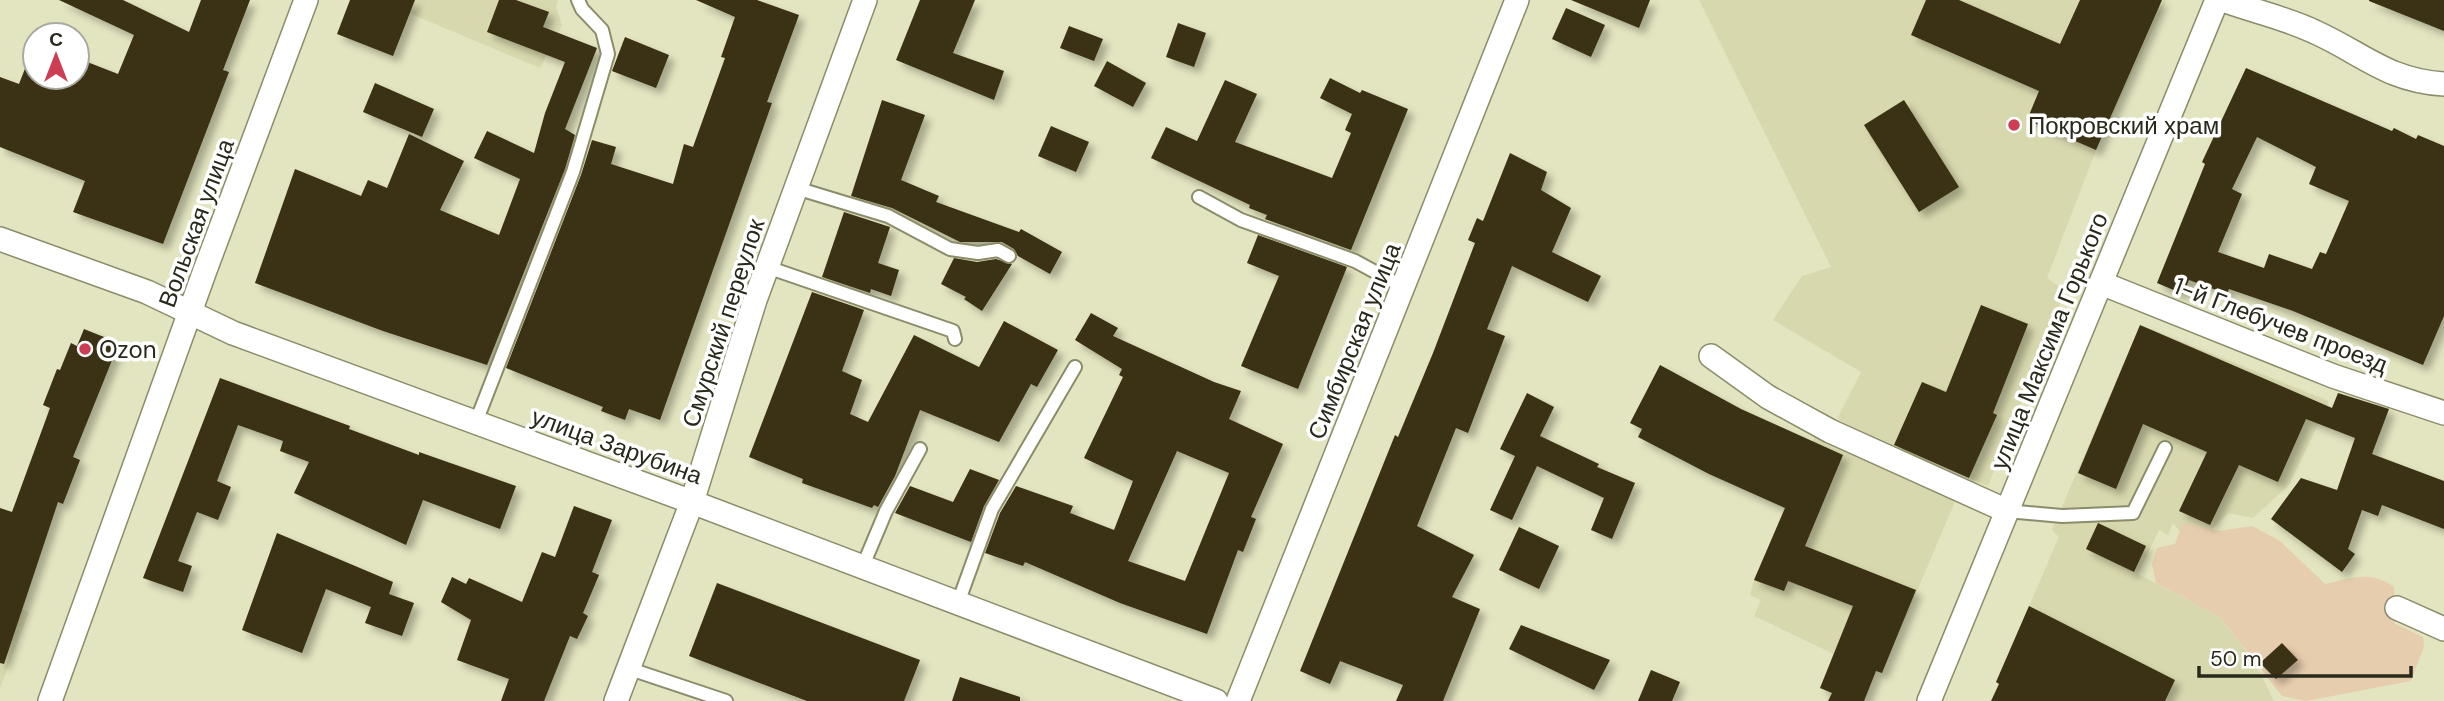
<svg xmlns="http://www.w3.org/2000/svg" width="2444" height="701" viewBox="0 0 2444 701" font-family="'DM Sans',sans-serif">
<defs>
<filter id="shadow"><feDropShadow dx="6" dy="6" stdDeviation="3.5" flood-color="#0004"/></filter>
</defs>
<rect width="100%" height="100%" fill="#e3e5c0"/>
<!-- built -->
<g fill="#d7d8ad">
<polygon points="378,0 558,0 556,7 562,25 540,68"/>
<polygon points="1699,0 2167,0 2096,150 2047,278 2065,291 1988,486 1893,447 1837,419 1861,372 1773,320 1802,276 1831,267"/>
<polygon points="2140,325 2329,401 2289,485 2253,518 2228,513 2193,548 2173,523 2168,535 2159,530 2138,574 2220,617 2255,663 2274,701 2035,701 1996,682 2059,537 2052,530"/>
<polygon points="1816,434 1957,497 1882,673 1834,654 1754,616 1761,600 1750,595 1754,580"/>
<polygon points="0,602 29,612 0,688"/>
</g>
<!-- green -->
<path fill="#e6cdae" d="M 2183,523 L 2219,531 L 2252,526 L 2280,541 L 2325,584 C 2352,578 2371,570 2394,587 L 2395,624 L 2423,637 L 2424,646 L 2411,681 L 2306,701 L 2282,696 L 2220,617 L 2156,583 L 2152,564 L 2157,548 L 2175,544 Z"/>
<!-- building -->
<g fill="#3a3012" fill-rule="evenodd" filter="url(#shadow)">
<polygon points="59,0 123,0 189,32 201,0 250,0 223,70 229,72 163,244 73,212 85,181 0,147 0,77 19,84 35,43 35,77 77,77 77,58 118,74 134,35"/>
<polygon points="350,0 415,0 393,56 337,34"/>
<polygon points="499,0 516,0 549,12 543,27 597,48 565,129 575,135 565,169 487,365 383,331 255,283 295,169 361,196 368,180 387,188 409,134 464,161 440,210 499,235 520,179 474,158 487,131 534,153 545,113 565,62 487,32"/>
<polygon points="696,0 757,0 799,15 767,102 772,103 660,420 629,409 625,420 601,411 603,407 506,368 581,175 592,140 616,147 611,164 673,184 684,144 693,147 725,58 721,57 735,17"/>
<polygon points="920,0 975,0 953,53 1004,71 994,100 896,60"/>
<polygon points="1571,0 1650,0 1639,28"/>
<polygon points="1926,0 1959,0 2060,44 2080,0 2162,0 2096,150 2027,120 2039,91 1911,35"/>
<polygon points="2369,0 2444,0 2444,31 2369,1"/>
<polygon points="1566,8 1605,25 1591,57 1552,39"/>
<polygon points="1178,23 1206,33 1194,67 1166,57"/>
<polygon points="1069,26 1103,39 1094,61 1060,48"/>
<polygon points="625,37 669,55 656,88 612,71"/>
<polygon points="1107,61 1146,83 1133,107 1094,86"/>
<path d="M 2246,68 L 2392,131 L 2394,128 L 2416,139 L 2418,135 L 2444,146 L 2444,316 L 2423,365 L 2293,311 L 2229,289 L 2227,294 L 2189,280 L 2183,294 L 2157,283 L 2205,164 L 2202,162 ZM 2257,137 L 2316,167 L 2309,184 L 2349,201 L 2326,254 L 2320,252 L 2312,269 L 2269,254 L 2264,268 L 2218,252 L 2242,194 L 2232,189 Z"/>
<polygon points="1330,78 1360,93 1362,90 1408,109 1351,250 1265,219 1267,215 1249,208 1250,205 1151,158 1166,127 1197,141 1225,80 1257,94 1235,142 1332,178 1351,133 1345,130 1352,114 1320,98"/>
<polygon points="375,83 434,109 422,137 363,112"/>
<polygon points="882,100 925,115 901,180 939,196 936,202 1019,232 1021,229 1062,252 1050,274 1018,256 1014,249 1002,242 960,242 892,208 851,196"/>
<polygon points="1904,100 1959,187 1919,212 1864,125"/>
<polygon points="1051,126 1089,142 1076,172 1038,156"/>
<polygon points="1510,153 1547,172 1541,190 1571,208 1552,252 1601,276 1588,302 1512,266 1487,329 1505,336 1468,433 1456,428 1417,526 1474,555 1452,597 1480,609 1443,701 1396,701 1403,685 1340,661 1330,684 1300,671 1395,435 1398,437 1433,353 1475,243 1468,240 1477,218 1483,221"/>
<polygon points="844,212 890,227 878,263 899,270 891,296 871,289 870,293 822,277"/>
<polygon points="1258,235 1347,267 1298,389 1241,366 1279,276 1247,263"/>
<polygon points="954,258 977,262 996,259 1012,264 982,311 964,299 966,297 941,284"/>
<polygon points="812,292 864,310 842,371 862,380 850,414 868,422 914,335 979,367 1004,321 1058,350 1037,387 1031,384 999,442 920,410 895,476 878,507 874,505 872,508 802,483 803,479 749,457"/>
<polygon points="1981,305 2028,324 1993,413 1997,415 1969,478 1894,445 1922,382 1946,392"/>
<path d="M 1091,313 L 1118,328 L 1113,336 L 1214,382 L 1241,391 L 1229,419 L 1283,444 L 1251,517 L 1256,519 L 1243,552 L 1238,550 L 1207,634 L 1120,603 L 1025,562 L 1023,566 L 985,553 L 1000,513 L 1016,486 L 1073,506 L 1070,513 L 1114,530 L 1133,481 L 1084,458 L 1123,377 L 1119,375 L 1122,369 L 1075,340 ZM 1177,451 L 1229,473 L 1185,581 L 1128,561 Z"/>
<polygon points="2140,325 2332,408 2338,393 2389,409 2372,454 2444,481 2444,529 2382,505 2378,516 2362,510 2348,549 2355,554 2342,572 2271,519 2301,478 2337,490 2355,438 2306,419 2278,482 2239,465 2210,525 2179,511 2207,452 2143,424 2116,489 2078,473"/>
<polygon points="84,329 119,343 73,457 80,460 63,504 58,502 4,664 0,663 0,508 12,512 50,408 43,405 57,369 60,370 71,343 77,346"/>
<polygon points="1660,365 1741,409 1843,455 1805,546 1916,590 1882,673 1876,671 1864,701 1828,701 1832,693 1820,688 1853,606 1788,581 1784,591 1754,580 1785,508 1709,474 1638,437 1642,429 1630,423"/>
<polygon points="220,378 350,426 349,429 419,455 419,452 516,486 500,529 423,500 406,545 294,493 309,462 280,451 283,441 238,425 217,481 231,487 218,520 197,512 178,561 192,566 183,592 143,578"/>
<polygon points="1527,393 1554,407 1540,436 1599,464 1597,467 1635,483 1612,539 1591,530 1604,498 1537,466 1512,520 1490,510 1515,456 1500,449"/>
<polygon points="970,469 999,480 984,506 971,542 895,513 910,486 953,502"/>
<polygon points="574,506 612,520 592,572 599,575 583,613 588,616 577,639 570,636 544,701 501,701 509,679 457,660 471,620 441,602 452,577 466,584 469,578 522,602 542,552 555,557"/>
<polygon points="2098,523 2146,546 2134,572 2086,549"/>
<polygon points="1519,527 1559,546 1539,589 1499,570"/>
<polygon points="277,533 393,582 389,594 414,603 402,636 365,623 371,607 326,589 302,653 242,630"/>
<polygon points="717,583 920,660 904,701 807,701 689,656"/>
<polygon points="2029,606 2175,680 2165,701 1991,701 1999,684 1996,682"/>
<polygon points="1521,625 1610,660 1594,690 1509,649"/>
<polygon points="2282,643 2298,660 2276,679 2260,663"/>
<polygon points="1651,670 1680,682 1672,701 1638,701"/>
<polygon points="960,677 1020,697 1020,701 952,701"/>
</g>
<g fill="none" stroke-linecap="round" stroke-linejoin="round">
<defs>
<g id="lane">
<polyline points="796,188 888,216 950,249 978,253 998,250 1009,256"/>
<polyline points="1199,197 1241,220 1355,261 1403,287"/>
<polyline points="767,267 953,331 955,339"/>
<polyline points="476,422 573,172 608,54 602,30 582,9 578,0"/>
<polyline points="2007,511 2062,516 2133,513 2165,448"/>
<polyline points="862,568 886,511 920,449"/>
<polyline points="958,603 992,509 1075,367"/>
<polyline points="630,669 726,701"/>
</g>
<g id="street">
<path d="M 2223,0 C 2253,11 2286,18 2315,32 C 2362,53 2388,81 2444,84"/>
<polyline points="0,239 147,292 233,333 692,502 1216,701"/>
<polyline points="2101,283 2333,376 2444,413"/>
<polyline points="1711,356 1768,397 1830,431 2007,511"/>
<polyline points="2397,608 2444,629"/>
<polyline points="50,701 204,273 306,0"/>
<polyline points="616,701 692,502 755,300 865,0"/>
<polyline points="1238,701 1517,0"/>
<polyline points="1929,701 2217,0"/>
</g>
</defs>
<!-- lane casing -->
<use href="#lane" stroke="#8b8c6a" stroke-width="16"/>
<!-- street casing -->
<use href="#street" stroke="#8b8c6a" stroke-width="26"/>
<!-- lane -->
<use href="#lane" stroke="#fff" stroke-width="12"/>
<!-- street -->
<use href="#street" stroke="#fff" stroke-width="23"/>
</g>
<!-- markers -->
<g fill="#cd3d53" stroke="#fff" stroke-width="2.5">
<circle cx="2014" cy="125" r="7"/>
<circle cx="85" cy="349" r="7"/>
</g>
<g text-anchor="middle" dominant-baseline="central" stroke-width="7" stroke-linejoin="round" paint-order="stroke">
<!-- poi labels -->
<g font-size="24" fill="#28281b" stroke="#fff" text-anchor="start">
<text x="2028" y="125">Покровский храм</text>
<text x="99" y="349">Ozon</text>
</g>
<!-- street labels -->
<g font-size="24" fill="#28281b" stroke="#fff">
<text transform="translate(196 223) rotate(-70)">Вольская улица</text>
<text transform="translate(723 323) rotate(-72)">Смурский переулок</text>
<text transform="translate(2281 325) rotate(21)">1-й Глебучев проезд</text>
<text transform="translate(1354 341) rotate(-68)">Симбирская улица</text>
<text transform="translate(2049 341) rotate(-68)">улица Максима Горького</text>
<text transform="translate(617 446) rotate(20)">улица Зарубина</text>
</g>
</g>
<!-- north arrow -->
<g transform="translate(56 56)"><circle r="33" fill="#ffffff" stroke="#a9a9a4" stroke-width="2"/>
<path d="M0-5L12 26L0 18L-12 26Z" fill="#cd3d53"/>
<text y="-10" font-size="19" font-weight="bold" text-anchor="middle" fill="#28281b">С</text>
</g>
<!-- scale -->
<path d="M2199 666v10h212v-10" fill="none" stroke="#28281b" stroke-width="3.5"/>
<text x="2210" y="666" font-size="21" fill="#28281b" stroke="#ffffff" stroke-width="5" paint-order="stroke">50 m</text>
</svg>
